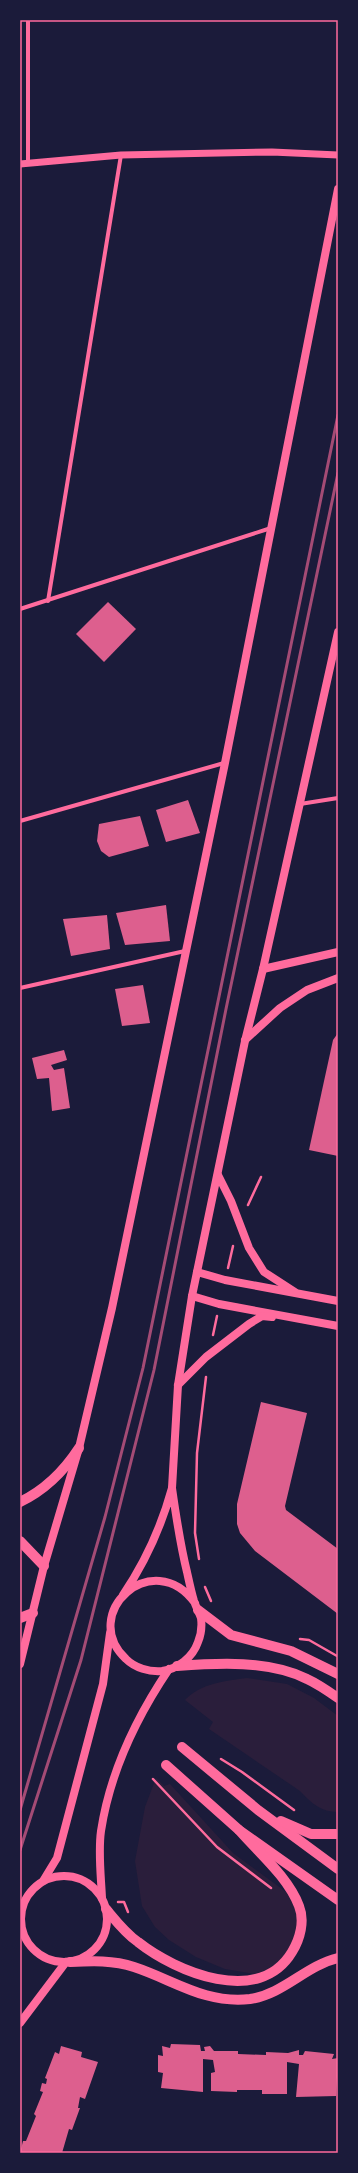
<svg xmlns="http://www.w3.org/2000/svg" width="358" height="2173" viewBox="0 0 358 2173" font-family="Montserrat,sans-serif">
<rect width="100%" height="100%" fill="#1b1b3a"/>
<!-- green -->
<g fill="#2a1e3b">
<path d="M 247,1678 L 287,1684 L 314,1698 L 338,1716 L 338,1812 C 321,1812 311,1803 300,1791 L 209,1729 L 213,1722 L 185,1700 C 201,1683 226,1681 247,1678 Z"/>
<polygon points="156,1778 164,1786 170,1784 233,1853 286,1892 297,1909 304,1926 289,1961 255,1974 225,1969 196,1957 169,1940 155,1927 142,1906 135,1861 145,1807"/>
</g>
<!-- building -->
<g fill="#dd5f8e">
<polygon points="108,602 136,629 104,662 76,634"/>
<polygon points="188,800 200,833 166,842 156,810"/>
<polygon points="140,816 149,846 109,857 101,851 97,841 99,824"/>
<polygon points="166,905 170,941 125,945 116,913"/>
<polygon points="107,915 110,949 71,956 63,919"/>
<polygon points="143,985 150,1023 122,1026 115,989"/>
<polygon points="338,1033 338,1156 309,1150 333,1040"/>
<polygon points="64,1050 67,1060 51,1065 54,1070 64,1068 70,1108 52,1111 49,1078 37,1079 32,1058"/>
<polygon points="261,1402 307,1413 285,1506 286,1510 338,1549 338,1614 255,1551 240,1533 237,1524 237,1504"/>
<polygon points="171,2044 200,2045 201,2051 205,2051 204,2047 210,2046 214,2051 238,2051 238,2054 266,2055 266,2052 288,2053 299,2050 299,2055 303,2055 305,2051 334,2054 332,2059 338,2058 336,2096 296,2097 299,2064 287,2062 287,2094 262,2094 262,2090 237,2090 237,2092 211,2091 211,2073 215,2072 213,2060 203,2059 203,2092 161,2088 163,2073 158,2072 158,2055 163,2056 162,2046 170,2048"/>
<polygon points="61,2046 82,2052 81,2057 98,2062 85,2099 80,2097 78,2108 80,2108 72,2130 69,2129 62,2153 20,2153 23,2141 26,2141 36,2116 34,2114 43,2092 40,2091 42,2083 46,2084 47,2079 45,2078 55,2052 59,2054"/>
</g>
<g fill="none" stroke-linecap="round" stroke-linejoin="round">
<!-- path -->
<g stroke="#ff6b9d" stroke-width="2.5">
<polyline points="248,1205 261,1177"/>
<polyline points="228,1268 233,1246"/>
<polyline points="213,1335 217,1316"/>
<polyline points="199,1559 195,1533 197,1453 206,1377"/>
<polyline points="205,1587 211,1601"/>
<polyline points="300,1639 309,1640 337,1656"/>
<polyline points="221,1759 242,1772 294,1810"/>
<polyline points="153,1779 217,1847 271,1888"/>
<polyline points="118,1902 124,1902 128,1912"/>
</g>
<!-- minor -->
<g stroke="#ff6b9d" stroke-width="4">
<polyline points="28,20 28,164"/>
<polyline points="48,601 121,155"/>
<polyline points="20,609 271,528"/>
<polyline points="300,804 338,798"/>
<polyline points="20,821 224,763"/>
<polyline points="20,988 185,951"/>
</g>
<!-- tertiary -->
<polyline stroke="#ff6b9d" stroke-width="7" points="20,164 121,155 272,152 338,155"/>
<!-- secondary -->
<g stroke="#ff6b9d" stroke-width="8">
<polyline points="263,969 338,952"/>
<polyline points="245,1040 280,1008 307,990 338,978"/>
<polyline points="218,1175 231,1201 249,1248 264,1272 295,1292"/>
<polyline points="197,1272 225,1280 338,1301"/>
<polyline points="192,1296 219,1304 338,1326"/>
<polyline points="178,1385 206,1357 249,1324 262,1316 272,1317"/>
<polyline points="172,1488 178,1385 192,1296 245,1041 263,969 338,632"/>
<path d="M 123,1595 C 146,1561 161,1528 172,1488 C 176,1516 180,1544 187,1572 C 189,1581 191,1591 194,1601 C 196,1607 199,1612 201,1618 C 202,1626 201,1635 198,1642 C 193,1657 178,1669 162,1671 C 149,1672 135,1668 126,1659 C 78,1614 153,1545 195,1603"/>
<polyline points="20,1664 44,1566 79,1448 112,1308 225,763 338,189"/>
<circle cx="64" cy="1919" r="43"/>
<polyline points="43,1881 57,1858 103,1684 110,1633"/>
<path d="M 102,1898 C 101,1876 98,1852 101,1831 C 110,1772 136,1718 169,1669"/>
<polyline points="20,2023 66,1962"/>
</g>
<!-- primary -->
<g stroke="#ff6b9d" stroke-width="10">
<path d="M 20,1502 C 45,1490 64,1471 79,1448"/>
<polyline points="20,1541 44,1566"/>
<polyline points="198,1610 231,1635 291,1651 338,1674"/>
<polyline points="20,1618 33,1613"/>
<path d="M 177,1666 C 218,1663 269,1660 307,1679 C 318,1684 328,1691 338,1698"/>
<polyline points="182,1747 258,1810 338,1869"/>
<polyline points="166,1765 239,1830 338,1900"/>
<polyline points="281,1821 311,1834 338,1834"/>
<path d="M 106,1909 C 116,1921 125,1933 138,1942 C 176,1972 259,2007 292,1952 C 300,1939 305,1921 299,1906 C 288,1877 259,1853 239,1830"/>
<path d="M 70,1962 C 92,1961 113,1960 134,1967 C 174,1980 204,2004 250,1999 C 284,1994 305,1966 338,1958"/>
</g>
<!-- rail -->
<g stroke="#a44b75" stroke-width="3">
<polyline points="20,1810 105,1517 143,1368 338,415"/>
<polyline points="20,1850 81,1660 154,1370 226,1009 338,473"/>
</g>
</g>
<!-- border -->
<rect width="358" height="2173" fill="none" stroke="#1b1b3a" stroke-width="42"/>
<rect x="21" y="21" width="316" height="2131" fill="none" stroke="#ff6b9d" stroke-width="1.5"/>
</svg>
